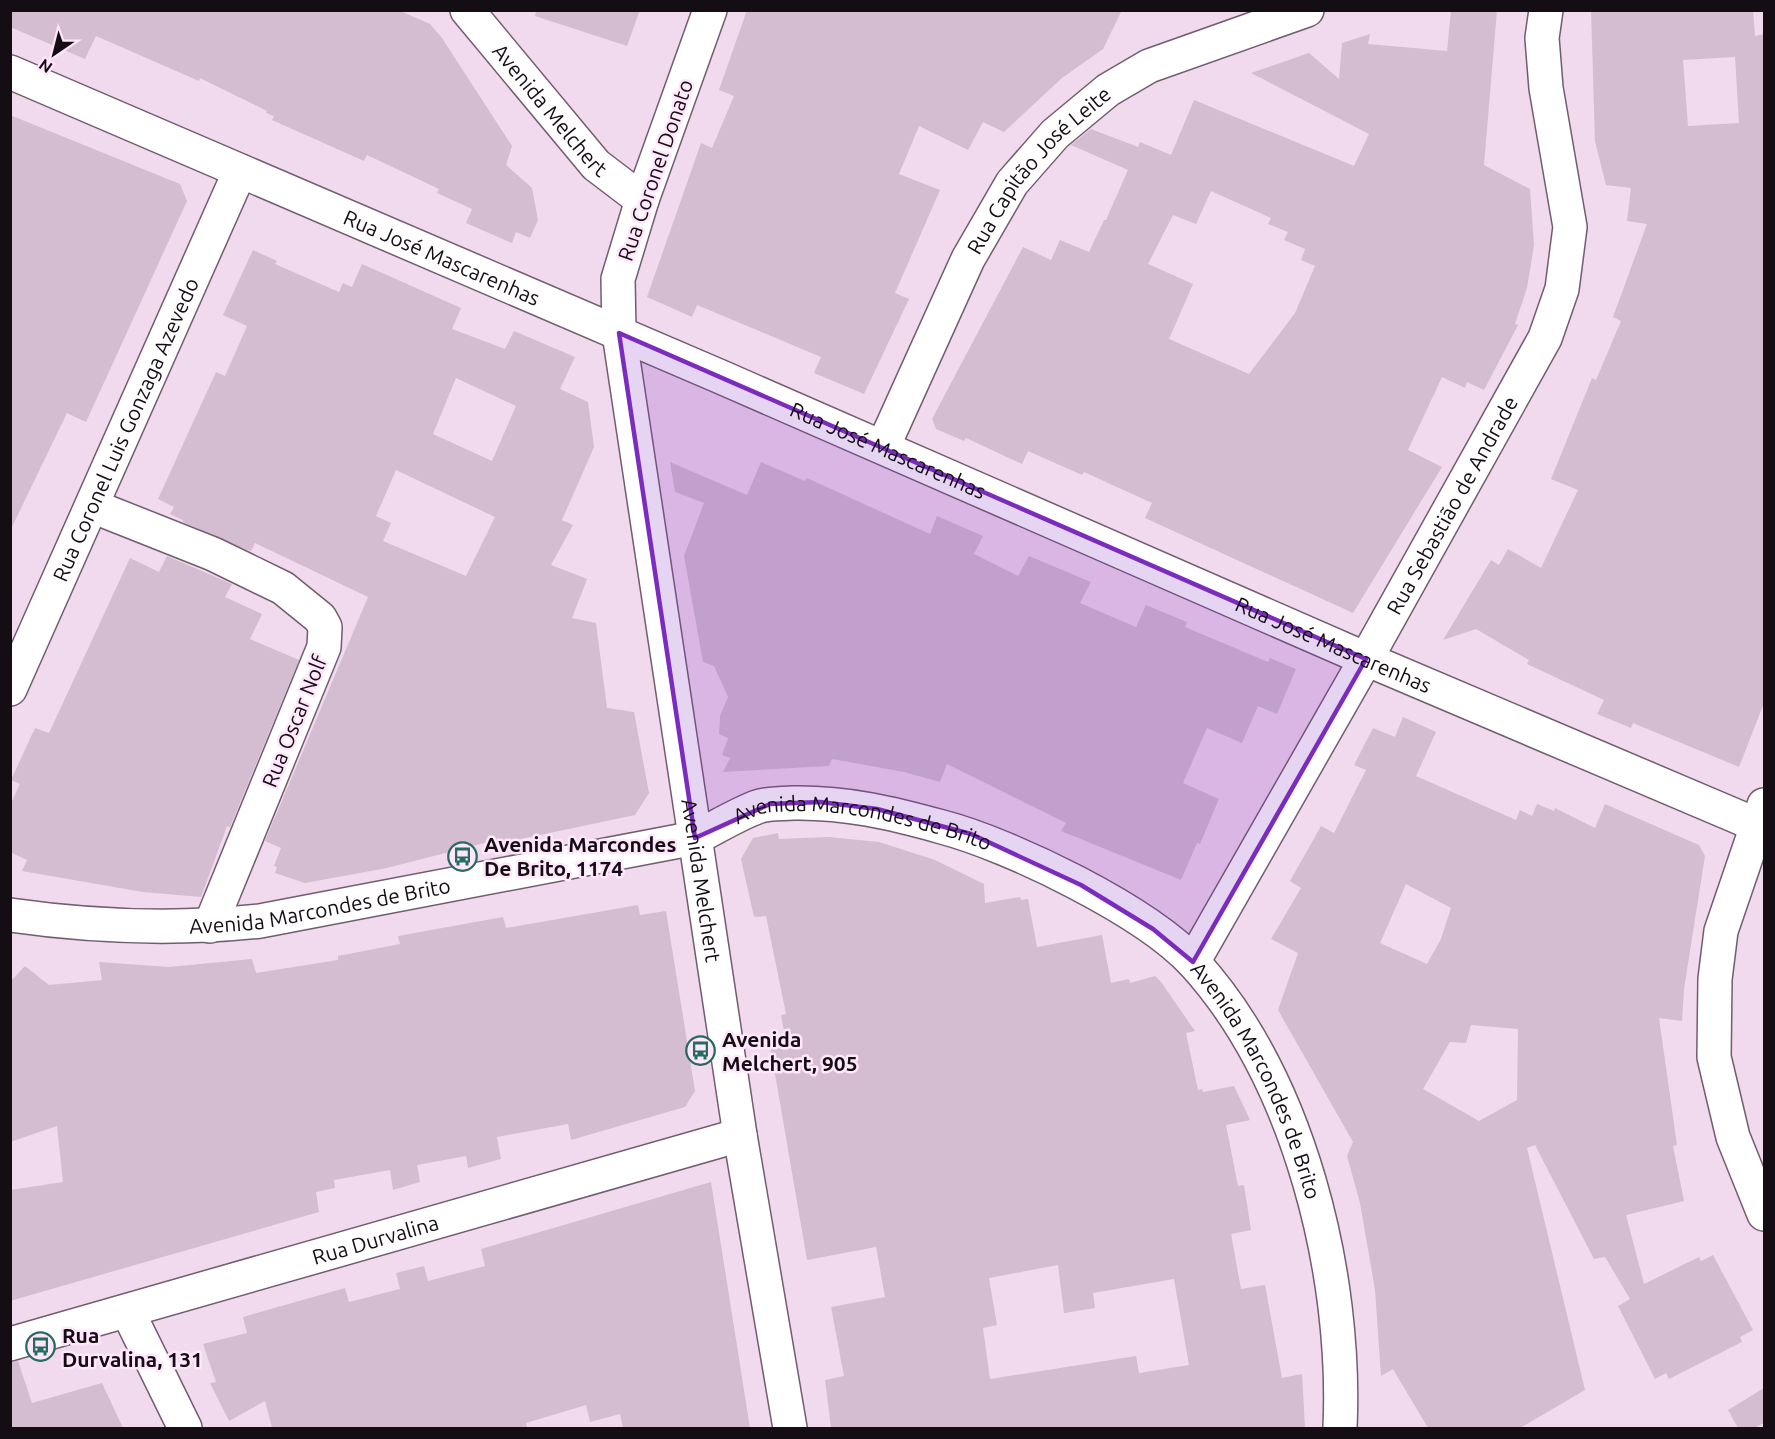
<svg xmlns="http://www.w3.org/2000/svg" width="1775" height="1439" viewBox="0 0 1775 1439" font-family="Ubuntu,sans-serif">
<rect width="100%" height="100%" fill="#f1d9ee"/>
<!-- building -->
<g fill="#d4bdd1" fill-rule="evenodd">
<polygon points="10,10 398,10 430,24 442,38 512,146 506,165 532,188 538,220 530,238 516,232 512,243 466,223 472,209 437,193 439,189 367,155 364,161 272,120 274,116 266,113 267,111 200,78 199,81 96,36 85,59 10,27"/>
<polygon points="536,10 640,10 627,46 535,16"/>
<polygon points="747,10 1122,10 1103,49 1062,78 1004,132 983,122 968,150 919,126 899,174 940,190 895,293 909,299 864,394 814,373 821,357 697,305 692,317 647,297 701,143 712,148 734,96 719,90"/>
<path d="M 1451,10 L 1497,10 L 1484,165 L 1530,189 L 1534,245 L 1527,288 L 1515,324 L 1518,325 L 1484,390 L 1467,382 L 1465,388 L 1442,377 L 1408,450 L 1442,467 L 1353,613 L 1145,518 L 1152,503 L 1084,472 L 1082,475 L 1028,451 L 1022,464 L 966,438 L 964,441 L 936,429 L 932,419 L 1023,247 L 1051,260 L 1060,240 L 1089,252 L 1104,220 L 1106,220 L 1128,170 L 1071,145 L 1091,129 L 1138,147 L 1140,142 L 1171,155 L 1194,100 L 1354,166 L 1369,134 L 1251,73 L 1309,53 L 1339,79 L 1342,43 L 1370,34 L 1368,44 L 1447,51 ZM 1211,191 L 1271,218 L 1268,224 L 1288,232 L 1284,240 L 1305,249 L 1301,260 L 1315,266 L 1295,313 L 1249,374 L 1169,339 L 1193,284 L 1148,264 L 1173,215 L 1196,224 Z"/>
<path d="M 1591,10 L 1753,10 L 1755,36 L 1764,34 L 1764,703 L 1739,767 L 1633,723 L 1631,728 L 1597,714 L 1604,700 L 1527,664 L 1529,660 L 1476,629 L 1443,640 L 1491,560 L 1499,565 L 1508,549 L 1541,568 L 1578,490 L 1551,479 L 1592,378 L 1596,380 L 1621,321 L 1613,317 L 1647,224 L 1627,221 L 1631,188 L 1606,185 L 1595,141 ZM 1735,57 L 1739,123 L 1688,126 L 1683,60 Z"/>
<polygon points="10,115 180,184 187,201 86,422 67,413 10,531"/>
<path d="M 253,250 L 277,261 L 275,264 L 339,292 L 343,283 L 352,287 L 362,264 L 461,308 L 452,329 L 505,349 L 514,331 L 575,357 L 560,389 L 588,402 L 594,447 L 562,520 L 573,525 L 551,565 L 587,579 L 572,618 L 596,623 L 607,708 L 634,712 L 649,793 L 635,815 L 502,843 L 500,839 L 387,868 L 305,883 L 275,873 L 277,867 L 274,866 L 281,848 L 265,841 L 368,597 L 255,543 L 251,551 L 247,550 L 183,522 L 183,520 L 170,514 L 174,507 L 158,499 L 216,372 L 225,376 L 247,326 L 223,315 ZM 456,378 L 516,406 L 492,461 L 433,434 ZM 396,470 L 495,517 L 466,576 L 383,541 L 391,523 L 376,516 Z"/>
<polygon points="670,462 747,495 761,462 805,481 807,478 930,534 937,516 983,536 974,554 1018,576 1029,556 1091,582 1080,603 1136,627 1146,605 1187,622 1185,627 1268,662 1270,658 1296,669 1277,714 1258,706 1242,743 1207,728 1183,783 1219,799 1200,844 1197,843 1181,880 1061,831 1066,823 947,764 940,782 904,772 832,759 829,766 723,772 730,758 722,755 728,738 719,734 720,716 728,697 714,666 703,662 684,556 704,503 675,492"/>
<polygon points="167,556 232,584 225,597 262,614 250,639 299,660 230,827 227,826 201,897 143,892 22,871 27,860 10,852 10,805 20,784 11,780 35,728 49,733 130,558 159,572"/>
<path d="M 1403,717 L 1436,732 L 1416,776 L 1516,820 L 1520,810 L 1532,816 L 1537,804 L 1554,811 L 1555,808 L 1595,828 L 1605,804 L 1699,845 L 1705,856 L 1684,989 L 1682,1021 L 1659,1018 L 1677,1145 L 1673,1146 L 1684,1201 L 1626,1215 L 1644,1284 L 1699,1257 L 1701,1261 L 1713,1255 L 1753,1330 L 1740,1337 L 1742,1342 L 1669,1379 L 1666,1373 L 1655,1379 L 1618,1306 L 1630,1299 L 1605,1257 L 1594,1259 L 1535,1145 L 1527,1148 L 1585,1390 L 1520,1428 L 1428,1428 L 1393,1369 L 1381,1376 L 1375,1290 L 1360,1203 L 1347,1156 L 1353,1142 L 1278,1010 L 1298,953 L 1271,939 L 1301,888 L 1290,881 L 1321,826 L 1334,833 L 1366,770 L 1354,765 L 1373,728 L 1395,737 ZM 1406,884 L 1451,908 L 1441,939 L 1427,964 L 1380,943 ZM 1471,1025 L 1518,1029 L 1517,1100 L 1479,1121 L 1423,1089 L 1450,1042 L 1466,1043 Z"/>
<path d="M 778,833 L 779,839 L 829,837 L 879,842 L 935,860 L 984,884 L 985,903 L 1020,897 L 1021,900 L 1028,899 L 1037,947 L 1102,935 L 1111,983 L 1129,979 L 1130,983 L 1155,976 L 1161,982 L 1195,1031 L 1186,1033 L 1198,1090 L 1202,1089 L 1203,1092 L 1234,1086 L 1250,1120 L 1226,1125 L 1238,1186 L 1244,1185 L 1251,1230 L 1231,1234 L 1241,1289 L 1265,1285 L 1282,1378 L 1302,1374 L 1305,1428 L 831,1428 L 825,1380 L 844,1376 L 831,1307 L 885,1297 L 876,1247 L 807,1260 L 769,1039 L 785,1036 L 781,1015 L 786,1014 L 766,916 L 754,917 L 741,859 L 753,838 ZM 1058,1265 L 1064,1313 L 1095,1308 L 1093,1293 L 1174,1279 L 1189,1365 L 1139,1373 L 1136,1356 L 990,1379 L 983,1328 L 997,1325 L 989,1278 Z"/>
<polygon points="638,905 640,915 666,911 695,1091 685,1107 571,1140 568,1124 497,1137 501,1159 468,1168 466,1156 417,1165 420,1182 393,1190 390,1170 334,1180 335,1188 316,1192 319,1212 10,1301 10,1190 63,1182 57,1126 10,1142 10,982 25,966 49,985 102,980 99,962 169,967 252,959 256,973 338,960 338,956 400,944 398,936 503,917 506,928"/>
<polygon points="711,1182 750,1428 623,1428 620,1414 590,1422 586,1405 526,1423 527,1428 272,1428 265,1401 229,1421 210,1383 216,1382 203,1344 247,1333 243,1317 345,1288 349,1302 400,1289 396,1273 424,1266 428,1281 485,1266 481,1249"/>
<polygon points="18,1361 32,1403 102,1383 123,1428 10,1428 10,1362"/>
<polygon points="1764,1388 1764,1423 1754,1428 1738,1428 1728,1410"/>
</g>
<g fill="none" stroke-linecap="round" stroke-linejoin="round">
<defs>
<g id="minor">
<path id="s1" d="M 467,10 L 596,165 L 642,200"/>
<path id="s2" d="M 710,10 L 642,200 L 618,279 L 619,333 L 740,1135 L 790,1428"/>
<path id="s3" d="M 10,72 L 721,377 L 1366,659 L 1764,828"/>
<path id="s4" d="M 883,447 L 968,259 L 1012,183 L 1055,134 L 1108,90 L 1149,66 L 1307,10"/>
<polyline points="92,506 213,554 283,588 320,618 325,627 324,647 210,926"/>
<path id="s5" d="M 10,689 L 240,171"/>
<polyline points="1764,805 1721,931 1715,979 1714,1057 1733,1137 1764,1214"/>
<path id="s6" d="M 10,915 C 94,927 176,930 260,921 L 695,838 C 715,828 736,815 757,807 C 768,803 781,804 793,803 C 845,802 892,813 942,827 C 1011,845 1146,911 1194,963 C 1300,1080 1347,1274 1340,1428"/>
<path id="s7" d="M 1193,962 L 1366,659 L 1545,338 L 1562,289 L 1570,227 L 1546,88 L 1542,38 L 1546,10"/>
<polyline points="128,1312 185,1428"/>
<path id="s8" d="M 10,1344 L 740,1135"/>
</g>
</defs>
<!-- minor casing -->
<use href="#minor" stroke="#725d6f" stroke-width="36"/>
<!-- minor -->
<use href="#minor" stroke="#fff" stroke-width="33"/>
</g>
<!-- marked area -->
<path fill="#7b2cbf" fill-opacity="0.2" stroke="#7b2cbf" stroke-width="4.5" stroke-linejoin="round" d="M 619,333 L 1366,659 L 1193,962 L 1153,929 L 1081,885 L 971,834 L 877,809 L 820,802 L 770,804 L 695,838 Z"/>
<!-- icons -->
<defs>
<symbol id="bus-ring" viewBox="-11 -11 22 22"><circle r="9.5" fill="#ffe6fb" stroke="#256b60" stroke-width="1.5"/><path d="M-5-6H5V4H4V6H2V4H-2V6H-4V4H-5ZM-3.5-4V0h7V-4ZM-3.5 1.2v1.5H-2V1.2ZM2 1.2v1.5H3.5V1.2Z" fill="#256b60"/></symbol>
</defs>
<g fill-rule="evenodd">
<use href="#bus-ring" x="446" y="840" width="33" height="33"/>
<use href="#bus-ring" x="684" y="1034" width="33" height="33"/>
<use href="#bus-ring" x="24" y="1330" width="33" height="33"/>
</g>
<g text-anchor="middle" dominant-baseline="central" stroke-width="5" stroke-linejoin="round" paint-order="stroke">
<!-- street labels -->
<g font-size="21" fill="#150d14" stroke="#ffe6fb">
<text stroke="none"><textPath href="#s1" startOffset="130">Avenida Melchert</textPath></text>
<text transform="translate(655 170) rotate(-71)">Rua Coronel Donato</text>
<text stroke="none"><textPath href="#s4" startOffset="321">Rua Capitão José Leite</textPath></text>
<text stroke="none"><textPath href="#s3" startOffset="470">Rua José Mascarenhas</textPath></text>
<text stroke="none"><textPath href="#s5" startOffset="284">Rua Coronel Luis Gonzaga Azevedo</textPath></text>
<text stroke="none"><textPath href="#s3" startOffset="956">Rua José Mascarenhas</textPath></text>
<text stroke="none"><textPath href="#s7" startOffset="525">Rua Sebastião de Andrade</textPath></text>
<text stroke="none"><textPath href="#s3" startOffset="1442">Rua José Mascarenhas</textPath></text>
<text transform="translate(294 721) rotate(-68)">Rua Oscar Nolf</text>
<text stroke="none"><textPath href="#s6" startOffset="870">Avenida Marcondes de Brito</textPath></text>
<text stroke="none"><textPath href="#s2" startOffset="892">Avenida Melchert</textPath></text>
<text stroke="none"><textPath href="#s6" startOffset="312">Avenida Marcondes de Brito</textPath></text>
<text stroke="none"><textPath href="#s6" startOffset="1374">Avenida Marcondes de Brito</textPath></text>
<text stroke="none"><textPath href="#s8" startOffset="380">Rua Durvalina</textPath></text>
</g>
<!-- poi labels -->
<g font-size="21" font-weight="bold" fill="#150d14" stroke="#ffe6fb" text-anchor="start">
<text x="484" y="844">Avenida Marcondes<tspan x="484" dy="24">De Brito, 1174</tspan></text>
<text x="722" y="1039">Avenida<tspan x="722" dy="24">Melchert, 905</tspan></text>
<text x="62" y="1335">Rua<tspan x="62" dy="24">Durvalina, 131</tspan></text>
</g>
</g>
<!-- border -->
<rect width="1775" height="1439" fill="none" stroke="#150d14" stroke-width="24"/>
<!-- north arrow -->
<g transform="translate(54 54) rotate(215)" stroke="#ffe6fb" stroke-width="4.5" paint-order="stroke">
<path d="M0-4.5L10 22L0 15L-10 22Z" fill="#150d14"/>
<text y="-9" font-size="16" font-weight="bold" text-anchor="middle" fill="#150d14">N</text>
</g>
</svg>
